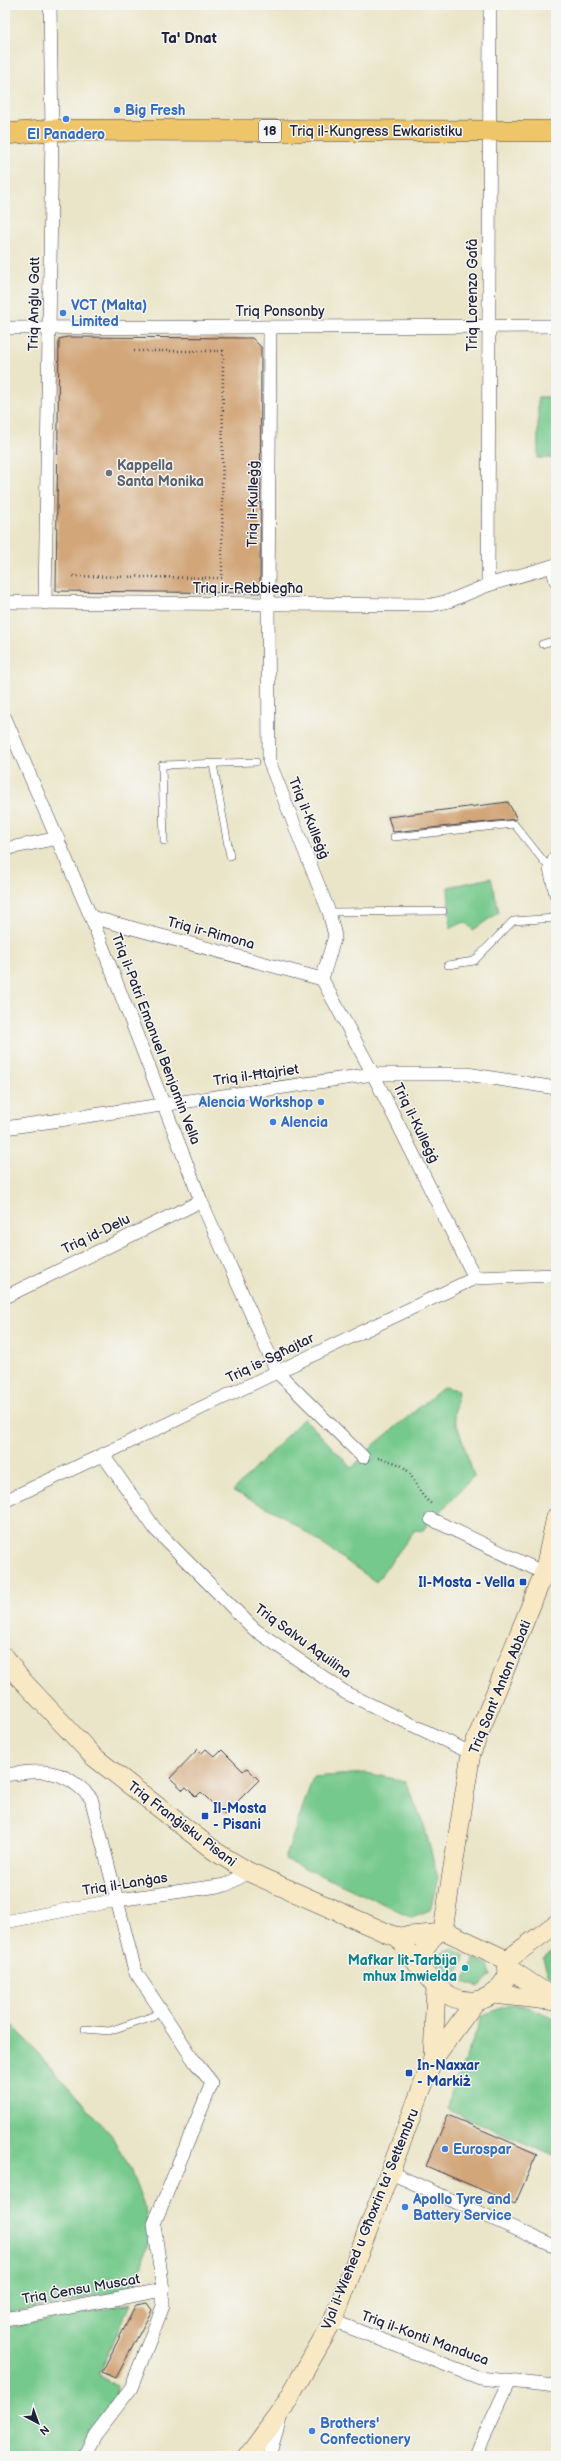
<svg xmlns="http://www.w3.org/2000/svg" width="561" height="2461" viewBox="0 0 561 2461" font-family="'Balsamiq Sans',sans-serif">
<rect width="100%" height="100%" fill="#f6f6f2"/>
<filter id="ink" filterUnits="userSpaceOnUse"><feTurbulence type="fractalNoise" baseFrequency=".025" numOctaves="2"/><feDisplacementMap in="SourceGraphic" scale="8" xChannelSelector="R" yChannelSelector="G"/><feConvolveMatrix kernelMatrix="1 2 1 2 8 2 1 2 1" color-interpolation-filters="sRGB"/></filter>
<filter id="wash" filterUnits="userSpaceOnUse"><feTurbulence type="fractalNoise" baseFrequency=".012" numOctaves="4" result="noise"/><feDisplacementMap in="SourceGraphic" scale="16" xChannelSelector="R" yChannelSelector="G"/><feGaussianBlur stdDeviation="0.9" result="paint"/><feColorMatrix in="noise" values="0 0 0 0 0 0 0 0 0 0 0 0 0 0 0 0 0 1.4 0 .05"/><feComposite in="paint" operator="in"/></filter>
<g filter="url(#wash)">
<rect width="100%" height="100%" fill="#eae5c8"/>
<!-- green -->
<g fill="#76c98c" stroke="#4c7664">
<rect x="538" y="397" width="18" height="61"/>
<polygon points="491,878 499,912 473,930 465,922 450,928 448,887"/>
<polygon points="444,1387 458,1390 454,1416 474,1476 422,1531 415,1530 376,1582 280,1514 233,1491 304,1418 352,1468 375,1444"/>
<polygon points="366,1773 405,1781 424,1825 438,1878 430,1910 412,1917 285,1859 313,1777"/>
<polygon points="556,1948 556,1977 548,1975 543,1958"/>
<polygon points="453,1949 465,1955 455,1979 443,1974 438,1964 442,1953"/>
<polygon points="475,1958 488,1965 491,1975 479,1987 464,1982"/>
<polygon points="509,2005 529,2007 556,2019 556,2157 447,2109 449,2098 483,2015"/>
<polygon points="8,2020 114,2138 130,2169 145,2209 150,2237 136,2285 105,2295 5,2313 5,2021"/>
<polygon points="131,2304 98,2374 117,2387 117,2399 80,2452 57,2456 5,2456 5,2422 9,2418 5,2411 5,2327"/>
</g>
<g id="blocks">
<!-- building -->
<g fill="#d2a679">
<polygon points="67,337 252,338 261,347 260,593 56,591 59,339"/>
<polygon points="508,802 517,819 393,832 388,817"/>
<polygon points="198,1749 202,1753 206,1749 215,1757 222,1750 243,1771 247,1768 259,1780 224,1815 201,1792 196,1797 186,1787 183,1790 170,1778"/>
<polygon points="448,2115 537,2154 515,2204 426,2166"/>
<polygon points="147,2303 152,2310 116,2378 102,2372 136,2305"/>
</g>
</g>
</g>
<g filter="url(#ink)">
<use href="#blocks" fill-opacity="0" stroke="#403f50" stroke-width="1"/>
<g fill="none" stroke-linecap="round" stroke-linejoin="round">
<defs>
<g id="lane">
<polyline points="542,644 556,640"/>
<polyline points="213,764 230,856"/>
<polyline points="394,837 514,824 550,869"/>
<polyline points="164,841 162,765 256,762"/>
<polyline points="329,912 443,911"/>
<polyline points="448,965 474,961 513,921 556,918"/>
<polyline points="85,2029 109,2031 153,2016 160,2009"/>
</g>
<g id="street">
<polyline points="5,328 556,326"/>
<polyline points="270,328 268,604 269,761 329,912 335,936 322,979 373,1074 475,1278"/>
<polyline points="552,566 556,581"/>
<polyline points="488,585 490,5"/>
<polyline points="5,602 431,605 449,601 488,585 556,565"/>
<polyline points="45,603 52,130 50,5"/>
<polyline points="5,718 91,917 201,1201 277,1372 363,1457"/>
<polyline points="5,849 58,838"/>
<polyline points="556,856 550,869 556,894"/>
<polyline points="91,917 322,979"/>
<polyline points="5,1128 373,1074 467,1074 556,1088"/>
<polyline points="5,1297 201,1201"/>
<polyline points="103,1455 156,1530 254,1629 346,1693 471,1753"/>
<polyline points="5,1501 475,1278 556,1275"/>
<polyline points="431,1519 544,1573"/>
<path d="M 5,1775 C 43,1770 63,1767 91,1798 L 135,1971 L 195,2062 L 212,2083 L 154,2224 L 163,2290 L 163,2306 L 131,2388 L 95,2435 L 84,2456"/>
<polyline points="5,1922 117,1900 226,1885 249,1872"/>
<polyline points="389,2172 556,2247"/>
<polyline points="5,2319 163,2290"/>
<polyline points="333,2321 480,2378 556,2386"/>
<polyline points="269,2456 280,2419"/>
<polyline points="475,2456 509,2383"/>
</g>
<g id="secondary">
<polyline points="5,1657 19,1677 94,1757 216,1852 249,1872 389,1934 398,1937 433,1934"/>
<polyline points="443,1930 471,1753 544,1573 556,1517"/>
<path d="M 398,1937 C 410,1952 420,1971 434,1984 C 460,2009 491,2007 508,1975 L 507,1960"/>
<polyline points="507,1960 556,1924"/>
<path d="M 421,1968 C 423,1952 427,1937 443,1930 L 507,1960"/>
<polyline points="508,1968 555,1999"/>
<polyline points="494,1994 556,2001"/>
<polyline points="433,2059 436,1985"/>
<polyline points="248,2456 282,2410 333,2321 433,2059 475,2002"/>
</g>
<polyline id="primary" points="5,134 52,130 556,131"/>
</defs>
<!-- lane casing -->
<use href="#lane" stroke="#403f50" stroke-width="8"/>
<!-- street casing -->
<use href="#street" stroke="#403f50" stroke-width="14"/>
<!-- secondary casing -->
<use href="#secondary" stroke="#403f50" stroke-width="20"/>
<!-- primary casing -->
<use href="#primary" stroke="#403f50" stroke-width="22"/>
<!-- path -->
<g stroke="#403f50" stroke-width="2.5" stroke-dasharray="1 3" stroke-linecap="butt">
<polyline points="73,576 222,578 223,351 133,351"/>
<path d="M 378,1458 C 386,1460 395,1462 402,1466 C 416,1476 417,1495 432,1504"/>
</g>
<!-- lane -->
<use href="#lane" stroke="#fff" stroke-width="7"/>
<!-- street -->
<use href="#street" stroke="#fff" stroke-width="13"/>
<!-- secondary -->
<use href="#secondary" stroke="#f8e8c3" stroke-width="19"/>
<!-- primary -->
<use href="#primary" stroke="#eec569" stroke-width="21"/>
</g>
</g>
<!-- markers -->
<g fill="#3f7fe0" stroke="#f6f6f2" stroke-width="1.5">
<circle cx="117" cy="110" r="4"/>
<circle cx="66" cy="119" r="4"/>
<circle cx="63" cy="313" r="4"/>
<circle cx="321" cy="1102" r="4"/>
<circle cx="273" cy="1122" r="4"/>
<circle cx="445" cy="2149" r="4"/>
<circle cx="405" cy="2207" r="4"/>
<circle cx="312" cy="2431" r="4"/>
</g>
<circle fill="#6b7280" stroke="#f6f6f2" stroke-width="1.5" cx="109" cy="473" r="4"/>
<g fill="#1a4fb4" stroke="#f6f6f2" stroke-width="1.5">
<rect x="519" y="1578" width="8" height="8" rx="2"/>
<rect x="201" y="1812" width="8" height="8" rx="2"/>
<rect x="405" y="2069" width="8" height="8" rx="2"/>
</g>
<circle fill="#0f9aa8" stroke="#f6f6f2" stroke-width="1.5" cx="465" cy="1968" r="4"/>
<g text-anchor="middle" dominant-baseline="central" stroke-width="3" stroke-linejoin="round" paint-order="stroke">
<!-- shield labels -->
<rect fill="#f6f6f2" stroke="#626272" stroke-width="1" x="259" y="120" width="22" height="22" rx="3"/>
<g font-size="13" font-weight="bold" fill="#22223b">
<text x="270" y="131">18</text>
</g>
<!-- shop labels -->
<g font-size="14" font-weight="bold" fill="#366cbe" stroke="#f6f6f2" text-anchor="start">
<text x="125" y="110">Big Fresh</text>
<text x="66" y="134" text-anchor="middle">El Panadero</text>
<text x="71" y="305">VCT (Malta)<tspan x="71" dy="16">Limited</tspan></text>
<text x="313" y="1102" text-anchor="end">Alencia Workshop</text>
<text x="281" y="1122">Alencia</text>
<text x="453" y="2149">Eurospar</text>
<text x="413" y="2199">Apollo Tyre and<tspan x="413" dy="16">Battery Service</tspan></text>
<text x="320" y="2423">Brothers'<tspan x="320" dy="16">Confectionery</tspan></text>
</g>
<!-- street labels -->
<g font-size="14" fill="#22223b" stroke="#f6f6f2">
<text x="376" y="131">Triq il-Kungress Ewkaristiku</text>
<text transform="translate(472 295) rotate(-90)">Triq Lorenzo Gafà</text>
<text transform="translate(34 304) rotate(-89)">Triq Anġlu Gatt</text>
<text x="280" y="311">Triq Ponsonby</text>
<text transform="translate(253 504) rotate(-89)">Triq il-Kulleġġ</text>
<text x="248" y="588">Triq ir-Rebbiegħa</text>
<text transform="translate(309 818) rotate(68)">Triq il-Kulleġġ</text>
<text transform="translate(211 933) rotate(15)">Triq ir-Rimona</text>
<text transform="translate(156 1039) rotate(69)">Triq il-Patri Emanuel Benjamin Vella</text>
<text transform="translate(256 1075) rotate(-8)">Triq il-Ħtajriet</text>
<text transform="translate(416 1123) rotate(64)">Triq il-Kulleġġ</text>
<text transform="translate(96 1234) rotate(-26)">Triq id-Delu</text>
<text transform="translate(270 1358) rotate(-26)">Triq is-Sgħajtar</text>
<text transform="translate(303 1641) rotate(36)">Triq Salvu Aquilina</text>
<text transform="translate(500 1687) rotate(-68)">Triq Sant' Anton Abbati</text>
<text transform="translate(182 1824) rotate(37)">Triq Franġisku Pisani</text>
<text transform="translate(125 1884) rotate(-9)">Triq il-Lanġas</text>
<text transform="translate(370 2219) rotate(-68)">Vjal il-Wieħed u Għoxrin ta' Settembru</text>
<text transform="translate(81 2289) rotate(-10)">Triq Ċensu Muscat</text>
<text transform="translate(425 2338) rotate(20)">Triq il-Konti Manduca</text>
</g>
<!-- worship labels -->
<g font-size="14" font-weight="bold" fill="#5b616d" stroke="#f6f6f2" text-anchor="start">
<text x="117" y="465">Kappella<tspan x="117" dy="16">Santa Monika</tspan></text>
</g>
<!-- transit labels -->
<g font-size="14" font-weight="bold" fill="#164399" stroke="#f6f6f2" text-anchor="start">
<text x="515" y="1582" text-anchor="end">Il-Mosta - Vella</text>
<text x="213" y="1808">Il-Mosta<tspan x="213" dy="16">- Pisani</tspan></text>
<text x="417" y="2065">In-Naxxar<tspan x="417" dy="16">- Markiż</tspan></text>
</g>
<!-- culture labels -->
<g font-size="14" font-weight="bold" fill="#0d838f" stroke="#f6f6f2" text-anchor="end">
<text x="457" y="1960">Mafkar lit-Tarbija<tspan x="457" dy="16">mhux Imwielda</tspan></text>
</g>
<!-- neighbourhood labels -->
<g font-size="15" font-weight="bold" fill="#22223b" stroke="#f6f6f2">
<text x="189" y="38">Ta' Dnat</text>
</g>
</g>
<!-- margin -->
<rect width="561" height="2461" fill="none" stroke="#f6f6f2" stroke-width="20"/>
<!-- north arrow -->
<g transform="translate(38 2423) rotate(139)" stroke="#f6f6f2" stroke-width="3" paint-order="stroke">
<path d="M0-3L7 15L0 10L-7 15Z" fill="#22223b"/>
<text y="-6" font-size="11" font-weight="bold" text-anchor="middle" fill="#22223b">N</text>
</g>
</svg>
